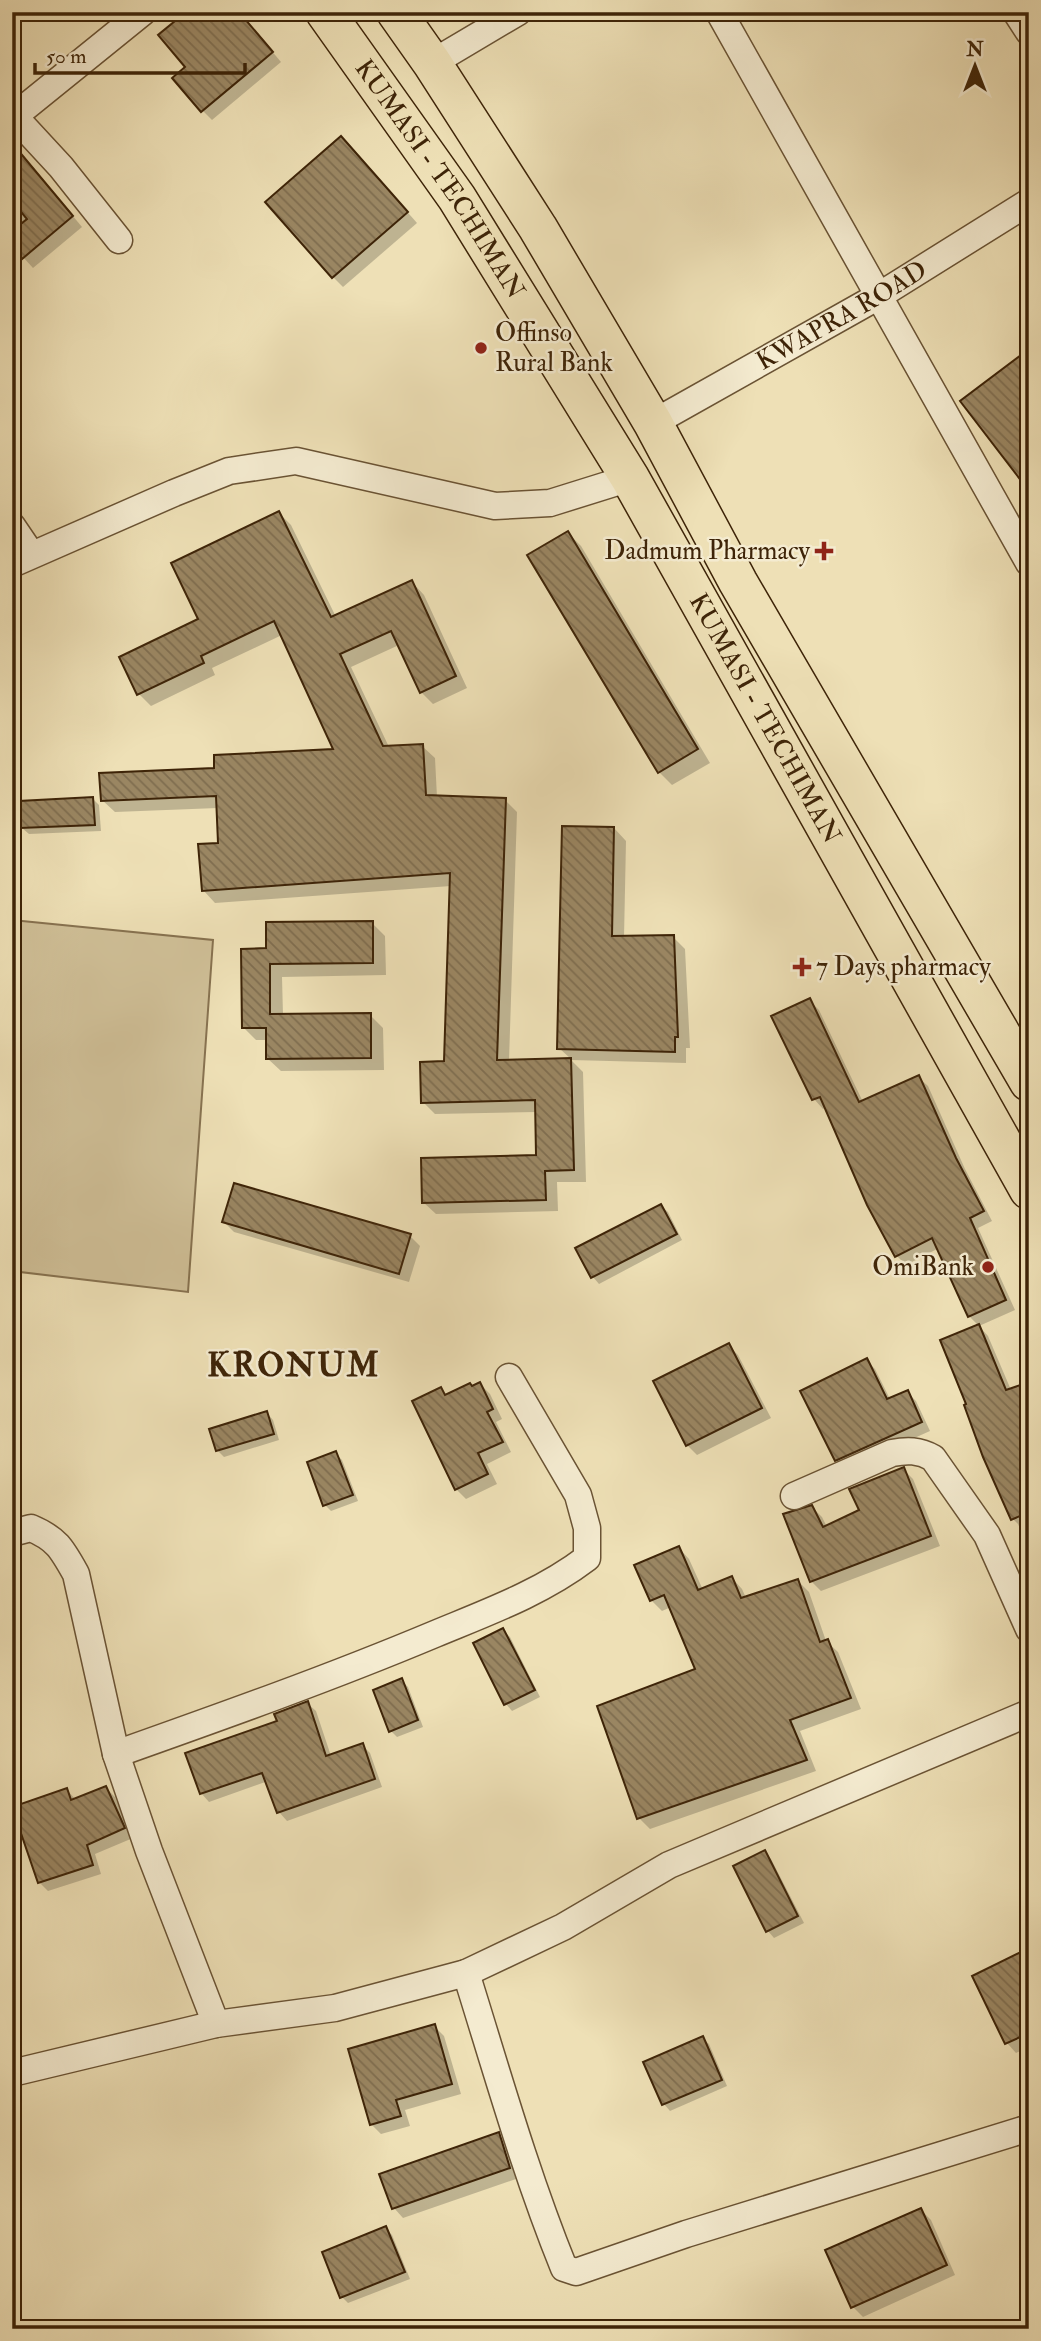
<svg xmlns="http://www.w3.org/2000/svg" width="1041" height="2341" viewBox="0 0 1041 2341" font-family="'IM FELL Double Pica',serif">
<defs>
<pattern id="building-back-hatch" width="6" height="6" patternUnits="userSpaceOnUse" patternTransform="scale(1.75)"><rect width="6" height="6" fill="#9a8662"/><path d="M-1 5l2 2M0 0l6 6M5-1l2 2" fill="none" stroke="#7f6d4f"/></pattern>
</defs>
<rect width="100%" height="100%" fill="#eee0b6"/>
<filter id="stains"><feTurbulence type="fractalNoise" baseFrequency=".00286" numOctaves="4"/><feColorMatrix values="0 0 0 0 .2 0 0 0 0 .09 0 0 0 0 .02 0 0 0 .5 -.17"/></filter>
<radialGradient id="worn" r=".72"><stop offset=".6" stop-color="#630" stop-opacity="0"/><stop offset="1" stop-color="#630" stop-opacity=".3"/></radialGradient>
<!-- grass -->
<polygon fill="#d0c098" stroke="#877250" stroke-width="2" points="12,920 213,940 188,1292 12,1271"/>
<!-- shadow -->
<g fill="#0003">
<polygon points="239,12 281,62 212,120 202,110"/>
<polygon points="351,148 417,223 343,287 333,277"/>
<polygon points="12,165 32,167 82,227 33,268 12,245"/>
<polygon points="279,513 291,525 336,617 412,582 424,595 467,688 433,704 421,692 399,645 351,667 389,747 422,746 435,758 437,797 505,800 517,812 509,1061 571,1059 559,1048 614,828 626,841 624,938 673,937 685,949 690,1048 686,1048 686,1063 571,1060 583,1072 586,1182 557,1182 558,1211 436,1214 423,1202 538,1156 537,1112 435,1114 423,1102 445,1063 451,886 215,903 203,890 220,844 218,808 115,812 102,800 216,770 336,750 282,635 212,668 215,675 151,706 139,694 201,620"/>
<polygon points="568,533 581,546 710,763 672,785 659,772"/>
<polygon points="93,799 99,805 101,831 29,834 22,828"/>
<polygon points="372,923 385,936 386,975 282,977 283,1015 370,1015 383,1028 384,1070 281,1071 267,1058 267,1040 256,1040 243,1027 268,950"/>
<polygon points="809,1000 819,1010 863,1102 918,1077 928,1086 965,1169 992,1221 978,1228 1015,1310 979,1326 969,1316 939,1248 906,1265 897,1256 826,1107 823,1109 814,1099"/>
<polygon points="661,1206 668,1212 682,1240 599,1284 593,1277"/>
<polygon points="224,1222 410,1236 420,1246 409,1282 234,1232"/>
<polygon points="979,1326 988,1336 1011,1390 1029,1384 1029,1551 1018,1524 1013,1519"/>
<polygon points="728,1345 738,1355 771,1418 697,1455 687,1445"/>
<polygon points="866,1360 875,1369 890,1399 907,1392 916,1401 930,1431 845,1469 836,1460"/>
<polygon points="480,1384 490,1394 502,1419 496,1422 511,1452 487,1464 497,1484 466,1499 456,1489 441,1389 447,1396"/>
<polygon points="267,1413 273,1420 279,1440 224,1457 218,1451 212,1430"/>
<polygon points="336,1454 342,1460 358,1501 331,1511 325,1505"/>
<polygon points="903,1469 913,1479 940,1546 821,1591 811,1581 812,1507 822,1517 827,1527 861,1510"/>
<polygon points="679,1548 689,1559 703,1590 732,1578 742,1589 746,1598 798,1581 809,1592 826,1641 838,1652 861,1709 800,1731 816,1771 650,1829 639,1818 599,1707 697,1670 671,1607 662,1611 651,1600"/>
<polygon points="503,1630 510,1637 540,1697 512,1711 506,1704 476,1644"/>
<polygon points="401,1680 408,1687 423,1727 397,1737 391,1731"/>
<polygon points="307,1703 316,1711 331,1756 362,1745 370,1753 382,1787 287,1821 279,1812 268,1781 209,1802 201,1793 279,1722"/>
<polygon points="106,1788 115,1797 133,1838 95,1854 101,1874 48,1891 39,1882 67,1790 76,1800"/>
<polygon points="765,1852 771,1859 804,1923 774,1938 768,1931 736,1867"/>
<polygon points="1029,1950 1029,2047 1016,2053 1007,2043"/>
<polygon points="434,2026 444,2036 461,2094 405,2110 410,2126 381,2134 371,2124"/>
<polygon points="702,2038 709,2044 727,2086 670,2111 664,2104"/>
<polygon points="498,2134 508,2144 519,2178 403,2218 394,2208"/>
<polygon points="921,2210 931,2220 955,2275 863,2317 853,2307"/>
<polygon points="386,2229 392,2235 410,2279 348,2303 342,2297"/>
</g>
<!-- building -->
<g fill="url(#building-back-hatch)" stroke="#3e2408" stroke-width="2">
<polygon points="186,12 239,12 273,52 201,112 172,78 185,67 158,35"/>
<polygon points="341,136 408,212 332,278 265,202"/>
<polygon points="12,143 73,216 22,259 12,248 12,231 27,219 12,201"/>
<polygon points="1029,349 1029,491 960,401"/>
<polygon points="279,511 331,617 412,580 456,676 420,693 391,631 340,654 383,746 423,744 426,795 506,798 497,1060 571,1058 574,1170 545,1171 546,1200 422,1203 421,1158 536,1155 535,1100 421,1103 420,1062 444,1061 450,873 202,891 198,844 218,843 216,796 101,801 99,773 214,768 214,755 333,749 274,621 201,656 204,663 137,695 119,657 198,619 171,563"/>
<polygon points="568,531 698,749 658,773 527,555"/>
<polygon points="93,797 95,825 20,828 19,801"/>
<polygon points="562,826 614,827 612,936 674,935 678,1037 675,1037 675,1052 557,1049"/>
<polygon points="373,921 373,963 270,964 270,1014 371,1013 371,1058 266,1059 266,1028 242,1028 241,949 266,948 266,922"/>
<polygon points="810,998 859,1102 919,1075 956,1158 984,1211 970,1218 1006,1300 968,1317 932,1238 895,1257 867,1205 820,1097 812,1100 771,1016"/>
<polygon points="234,1183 411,1234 399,1274 222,1222"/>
<polygon points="661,1204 677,1234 591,1278 575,1248"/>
<polygon points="979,1324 1006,1390 1029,1382 1029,1512 1011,1520 983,1457 964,1405 966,1404 940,1340"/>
<polygon points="729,1343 762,1408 686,1446 653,1381"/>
<polygon points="867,1358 887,1399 908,1390 922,1422 835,1461 800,1391"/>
<polygon points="480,1382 493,1409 487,1412 503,1442 478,1453 488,1474 455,1490 412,1401 441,1387 445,1395 470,1383 472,1386"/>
<polygon points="267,1411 274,1434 216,1451 209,1429"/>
<polygon points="336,1451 353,1495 323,1506 307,1462"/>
<polygon points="904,1467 931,1536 810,1582 783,1514 812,1505 823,1527 859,1510 849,1489"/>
<polygon points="679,1546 698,1590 732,1576 741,1598 798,1579 820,1642 828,1639 851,1698 790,1720 807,1760 637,1819 597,1706 695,1669 664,1595 650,1601 634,1565"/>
<polygon points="503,1628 535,1690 504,1705 473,1643"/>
<polygon points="402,1678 418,1720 389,1732 373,1690"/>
<polygon points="308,1701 326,1756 363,1743 375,1779 277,1813 262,1773 200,1794 185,1753 277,1721 274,1714"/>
<polygon points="106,1786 125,1828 87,1845 93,1865 38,1883 12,1807 67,1788 71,1800"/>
<polygon points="765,1850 798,1916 766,1932 733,1866"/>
<polygon points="1029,1948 1029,2033 1005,2044 972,1976"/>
<polygon points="435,2024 452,2084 396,2100 401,2116 370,2125 348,2049"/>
<polygon points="703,2036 722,2080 662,2105 643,2062"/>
<polygon points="499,2132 510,2168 392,2209 379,2174"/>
<polygon points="921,2208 947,2265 851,2308 825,2250"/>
<polygon points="386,2226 405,2272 340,2298 322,2252"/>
</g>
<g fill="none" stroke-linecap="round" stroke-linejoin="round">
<defs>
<g id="minor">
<polyline points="719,12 1029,563"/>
<polyline points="1016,12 1029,32"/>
<polyline points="432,63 518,12"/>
<polyline points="12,114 61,167 119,240"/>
<polyline points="12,118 143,12"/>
<path id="s1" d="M 653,423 L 877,297 L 1029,202"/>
<polyline points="12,526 31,554"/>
<polyline points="12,564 174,493 229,471 296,461 495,506 550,503 630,478"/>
<path d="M 794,1496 L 892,1453 C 907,1450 919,1450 933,1458 L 987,1535 L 1029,1629"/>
<path d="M 12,1533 L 31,1528 C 57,1539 62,1549 76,1574 L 116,1754 L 149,1851 L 216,2024"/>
<path d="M 116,1754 C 223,1716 330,1678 435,1634 C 488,1612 541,1593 587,1558 L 587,1528 L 578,1495 L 509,1377"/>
<path d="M 466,1973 C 497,2072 525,2172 564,2268 L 576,2272 L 686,2234 L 1029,2128"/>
<polyline points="12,2073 216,2024 335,2008 466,1973 563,1927 669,1865 1029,1713"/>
</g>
<g id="trunk">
<path id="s2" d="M 325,12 L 457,198 L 630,478 L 1029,1190"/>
<polyline points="396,12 432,63 538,228 653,423 738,582 1029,1082"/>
</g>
</defs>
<!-- minor casing -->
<use href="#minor" stroke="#6a5334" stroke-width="29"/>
<!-- trunk casing -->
<use href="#trunk" stroke="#3e2408" stroke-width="41"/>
<!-- minor -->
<use href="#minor" stroke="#f4ebd0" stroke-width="26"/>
<!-- trunk -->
<use href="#trunk" stroke="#eee0b6" stroke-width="38"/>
</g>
<!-- markers -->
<g fill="#8f2418" stroke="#f4ebd0" stroke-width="2.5">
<circle cx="481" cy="348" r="7"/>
<path d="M820.5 540.5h7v7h7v7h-7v7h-7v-7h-7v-7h7z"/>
<path d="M798.5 956.5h7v7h7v7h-7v7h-7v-7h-7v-7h7z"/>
<circle cx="988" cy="1267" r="7"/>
</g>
<g text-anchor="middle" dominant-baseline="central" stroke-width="5" stroke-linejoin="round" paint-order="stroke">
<!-- street labels -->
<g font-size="26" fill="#3e2408" stroke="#f4ebd0">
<text stroke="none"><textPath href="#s2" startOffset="203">KUMASI - TECHIMAN</textPath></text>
<text stroke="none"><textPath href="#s1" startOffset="217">KWAPRA ROAD</textPath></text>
<text stroke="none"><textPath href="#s2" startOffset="833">KUMASI - TECHIMAN</textPath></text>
</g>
<!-- poi labels -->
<g font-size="26" fill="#3e2408" stroke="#f4ebd0" text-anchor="start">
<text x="495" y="333">Offinso<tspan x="495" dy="30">Rural Bank</tspan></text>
<text x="810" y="551" text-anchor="end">Dadmum Pharmacy</text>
<text x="816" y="967">7 Days pharmacy</text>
<text x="974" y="1267" text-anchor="end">OmiBank</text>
</g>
<!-- district labels -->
<g font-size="33" font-weight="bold" letter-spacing="2" fill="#3e2408" stroke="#f4ebd0">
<text x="294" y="1365">KRONUM</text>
</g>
</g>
<!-- margin -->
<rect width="1041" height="2341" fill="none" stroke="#eee0b6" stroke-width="42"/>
<rect x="14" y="14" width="1013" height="2313" fill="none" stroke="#3e2408" stroke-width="3.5"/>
<rect x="21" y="21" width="999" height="2299" fill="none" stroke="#3e2408" stroke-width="2"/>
<!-- north arrow -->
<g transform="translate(975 66)" stroke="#f4ebd0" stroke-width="5" paint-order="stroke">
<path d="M0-5L12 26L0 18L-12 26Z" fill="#3e2408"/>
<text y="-10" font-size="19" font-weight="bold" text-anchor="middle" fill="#3e2408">N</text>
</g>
<!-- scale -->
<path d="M35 63v10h210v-10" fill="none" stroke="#3e2408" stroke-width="3.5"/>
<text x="46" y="63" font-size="21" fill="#3e2408" stroke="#f4ebd0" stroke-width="5" paint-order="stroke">50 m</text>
<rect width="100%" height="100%" filter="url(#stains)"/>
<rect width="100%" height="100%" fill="url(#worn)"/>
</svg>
